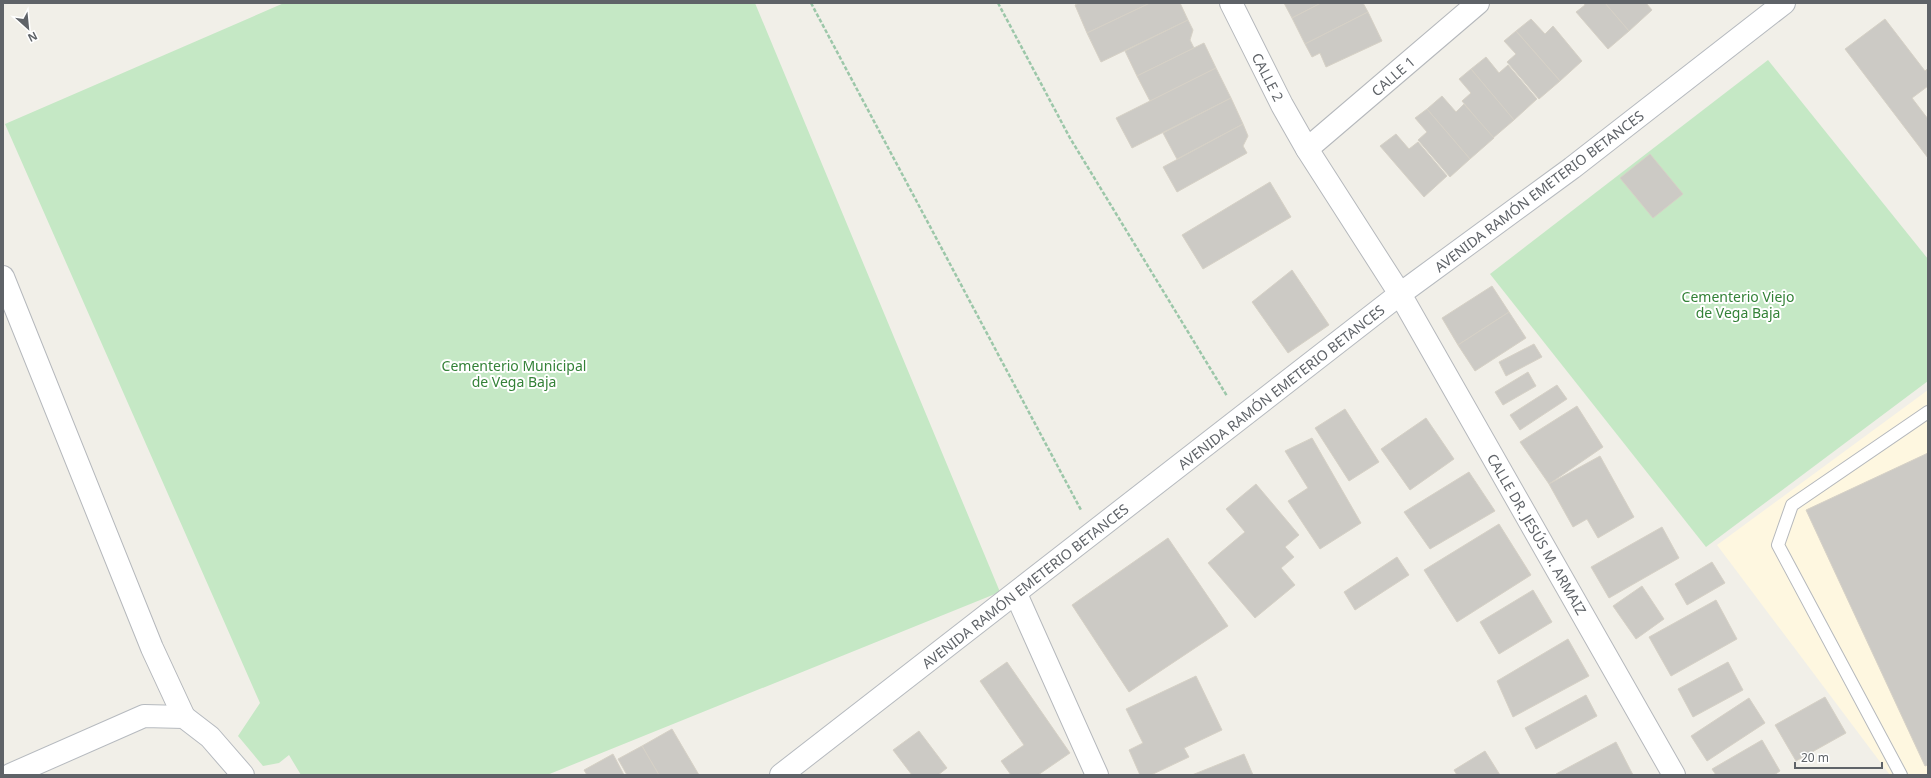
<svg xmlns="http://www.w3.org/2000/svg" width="1931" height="778" viewBox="0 0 1931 778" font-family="'Noto Sans',sans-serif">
<rect width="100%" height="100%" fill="#f1efe8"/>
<!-- commercial -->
<polygon fill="#fef7e0" points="1928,390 1928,775 1890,775 1717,545"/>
<!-- green -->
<g fill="#c5e8c5">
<polygon points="284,3 755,3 1000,592 547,775 301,775 289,755 279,763 263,766 238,736 260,703 5,124"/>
<polygon points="1768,60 1928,259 1928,381 1706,547 1490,274"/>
</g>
<!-- building -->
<g fill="#cccac5" stroke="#d6d1c6">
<polygon points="1079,3 1150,3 1087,33 1075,5"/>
<polygon points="1150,3 1180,3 1188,20 1101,62 1087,33"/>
<polygon points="1284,3 1321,3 1292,18"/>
<polygon points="1321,3 1363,3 1368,12 1305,44 1292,18"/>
<polygon points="1584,3 1605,3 1629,31 1608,49 1576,12 1585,5"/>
<polygon points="1605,3 1646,3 1652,10 1629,31"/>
<polygon points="1368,12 1382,41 1326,67 1320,53 1312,57 1305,44"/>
<polygon points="1531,19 1545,34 1553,26 1582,61 1560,81 1516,31"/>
<polygon points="1885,19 1925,71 1928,68 1928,86 1912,98 1928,119 1928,158 1845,49"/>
<polygon points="1188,20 1193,30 1190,40 1194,48 1137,76 1125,51"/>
<polygon points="1516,31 1560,81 1539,99 1507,62 1516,54 1504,41"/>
<polygon points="1204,43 1216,68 1150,101 1137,76"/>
<polygon points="1486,57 1499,73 1508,65 1537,99 1514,120 1471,69"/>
<polygon points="1216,68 1231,98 1132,148 1116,118"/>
<polygon points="1471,69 1514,120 1493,138 1462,101 1471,93 1459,79"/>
<polygon points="1442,96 1456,112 1464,104 1494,138 1470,159 1427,109"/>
<polygon points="1231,98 1243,124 1177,159 1163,133"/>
<polygon points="1427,109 1470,159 1450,177 1418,140 1427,132 1415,118"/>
<polygon points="1243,124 1248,136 1243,146 1247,153 1177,192 1163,167"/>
<polygon points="1396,134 1409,149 1418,142 1447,176 1424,197 1380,146"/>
<polygon points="1650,154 1683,194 1653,218 1620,178"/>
<polygon points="1270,182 1291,217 1203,269 1182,235"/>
<polygon points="1292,270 1329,325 1288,353 1252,302"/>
<polygon points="1492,286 1509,312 1458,345 1442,318"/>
<polygon points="1509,312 1526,338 1475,371 1458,345"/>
<polygon points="1534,344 1542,357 1506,376 1499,362"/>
<polygon points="1528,372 1536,386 1503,405 1495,392"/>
<polygon points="1557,385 1567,399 1520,430 1510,415"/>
<polygon points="1577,406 1603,447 1549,484 1520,442"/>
<polygon points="1345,409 1379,462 1349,481 1315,428"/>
<polygon points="1426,418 1454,459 1410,490 1381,449"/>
<polygon points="1312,438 1361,523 1320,549 1288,501 1308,488 1285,451"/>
<polygon points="1928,453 1928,765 1925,766 1806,510"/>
<polygon points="1600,456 1634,517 1598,538 1587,519 1573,527 1549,484"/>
<polygon points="1469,472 1495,511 1430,549 1404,512"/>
<polygon points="1256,484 1299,535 1285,547 1294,557 1281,568 1295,585 1255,618 1208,563 1245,532 1226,509"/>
<polygon points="1499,524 1531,575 1457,622 1424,570"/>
<polygon points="1662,527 1679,558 1609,598 1591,567"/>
<polygon points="1168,538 1228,626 1129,692 1072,605"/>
<polygon points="1397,557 1409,575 1355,610 1344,592"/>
<polygon points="1712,562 1725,583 1687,605 1675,584"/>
<polygon points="1642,586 1664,619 1636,639 1613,606"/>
<polygon points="1533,590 1552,622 1499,654 1480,622"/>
<polygon points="1716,600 1737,639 1671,676 1649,637"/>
<polygon points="1568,639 1589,676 1513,717 1497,681"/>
<polygon points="1007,662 1070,753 1038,775 1011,775 1001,761 1024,745 980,681"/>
<polygon points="1728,662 1743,690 1693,717 1678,689"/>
<polygon points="1196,676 1222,730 1184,748 1189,757 1151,775 1140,775 1129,750 1143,743 1126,709"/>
<polygon points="1586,695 1597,716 1536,749 1525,728"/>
<polygon points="1825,697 1846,733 1796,761 1775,725"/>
<polygon points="1749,698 1765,723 1707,761 1691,736"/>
<polygon points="672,729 699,775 659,775 642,746"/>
<polygon points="919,731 947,768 938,775 912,775 893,750"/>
<polygon points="1762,740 1780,771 1774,775 1716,775 1712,769"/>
<polygon points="1616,742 1633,775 1556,775 1556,774"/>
<polygon points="642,746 659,775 627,775 618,759"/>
<polygon points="1485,751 1500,775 1457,775 1454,770"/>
<polygon points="613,754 624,775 587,775 584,770"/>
<polygon points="1244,754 1253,775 1192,775"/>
</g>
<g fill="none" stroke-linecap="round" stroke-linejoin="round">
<defs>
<polyline id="lane" points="1901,775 1778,545 1792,505 1928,412"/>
<g id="street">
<polyline points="1231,3 1282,105 1307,149 1400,294 1674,775"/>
<polyline points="1307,149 1478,3"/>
<polyline points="3,277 152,648 184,717"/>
<polyline points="1016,594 1097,775"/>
</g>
<g id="secondary">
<polyline points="10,775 144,716 184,717 210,737 243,775"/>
<polyline points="781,775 1400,294 1572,168 1784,3"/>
</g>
</defs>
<!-- lane casing -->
<use href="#lane" stroke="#b5b8bc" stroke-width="14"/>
<!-- street casing -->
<use href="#street" stroke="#b5b8bc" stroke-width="24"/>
<!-- secondary casing -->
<use href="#secondary" stroke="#b6babf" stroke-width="24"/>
<!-- path -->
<g stroke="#9cc7a9" stroke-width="2.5" stroke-dasharray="4 2" stroke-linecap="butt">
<polyline points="811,3 1081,510"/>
<polyline points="998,3 1070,138 1227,396"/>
</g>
<!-- lane -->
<use href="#lane" stroke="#fff" stroke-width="12"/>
<!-- street -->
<use href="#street" stroke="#fff" stroke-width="22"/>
<!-- secondary -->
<use href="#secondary" stroke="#fff" stroke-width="22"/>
</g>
<g text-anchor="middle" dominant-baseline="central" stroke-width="4" stroke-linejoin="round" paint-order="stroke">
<!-- street labels -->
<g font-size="14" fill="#5f6368" stroke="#fff">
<text transform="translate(1393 76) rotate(-41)">CALLE 1</text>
<text transform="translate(1268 77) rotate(63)">CALLE 2</text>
<text transform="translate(1539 191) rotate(-37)">AVENIDA RAMÓN EMETERIO BETANCES</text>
<text transform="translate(1281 387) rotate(-38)">AVENIDA RAMÓN EMETERIO BETANCES</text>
<text transform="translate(1537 534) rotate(60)">CALLE DR. JESÚS M. ARMAIZ</text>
<text transform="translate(1025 586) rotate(-38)">AVENIDA RAMÓN EMETERIO BETANCES</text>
</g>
<!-- park labels -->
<g font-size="14" fill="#348238" stroke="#fff">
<text x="1738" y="296">Cementerio Viejo<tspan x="1738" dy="16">de Vega Baja</tspan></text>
<text x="514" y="365">Cementerio Municipal<tspan x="514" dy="16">de Vega Baja</tspan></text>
</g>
</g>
<!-- border -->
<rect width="1931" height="778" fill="none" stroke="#5f6368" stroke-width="8"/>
<!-- north arrow -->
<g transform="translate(28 28) rotate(153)" stroke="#ffffff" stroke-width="3" paint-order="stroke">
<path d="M0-3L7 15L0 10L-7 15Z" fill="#5f6368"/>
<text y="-6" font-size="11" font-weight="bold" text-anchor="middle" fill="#5f6368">N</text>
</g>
<!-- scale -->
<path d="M1795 762v6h87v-6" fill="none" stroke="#5f6368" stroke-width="2"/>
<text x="1801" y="762" font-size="12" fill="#5f6368" stroke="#ffffff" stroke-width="3" paint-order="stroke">20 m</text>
</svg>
